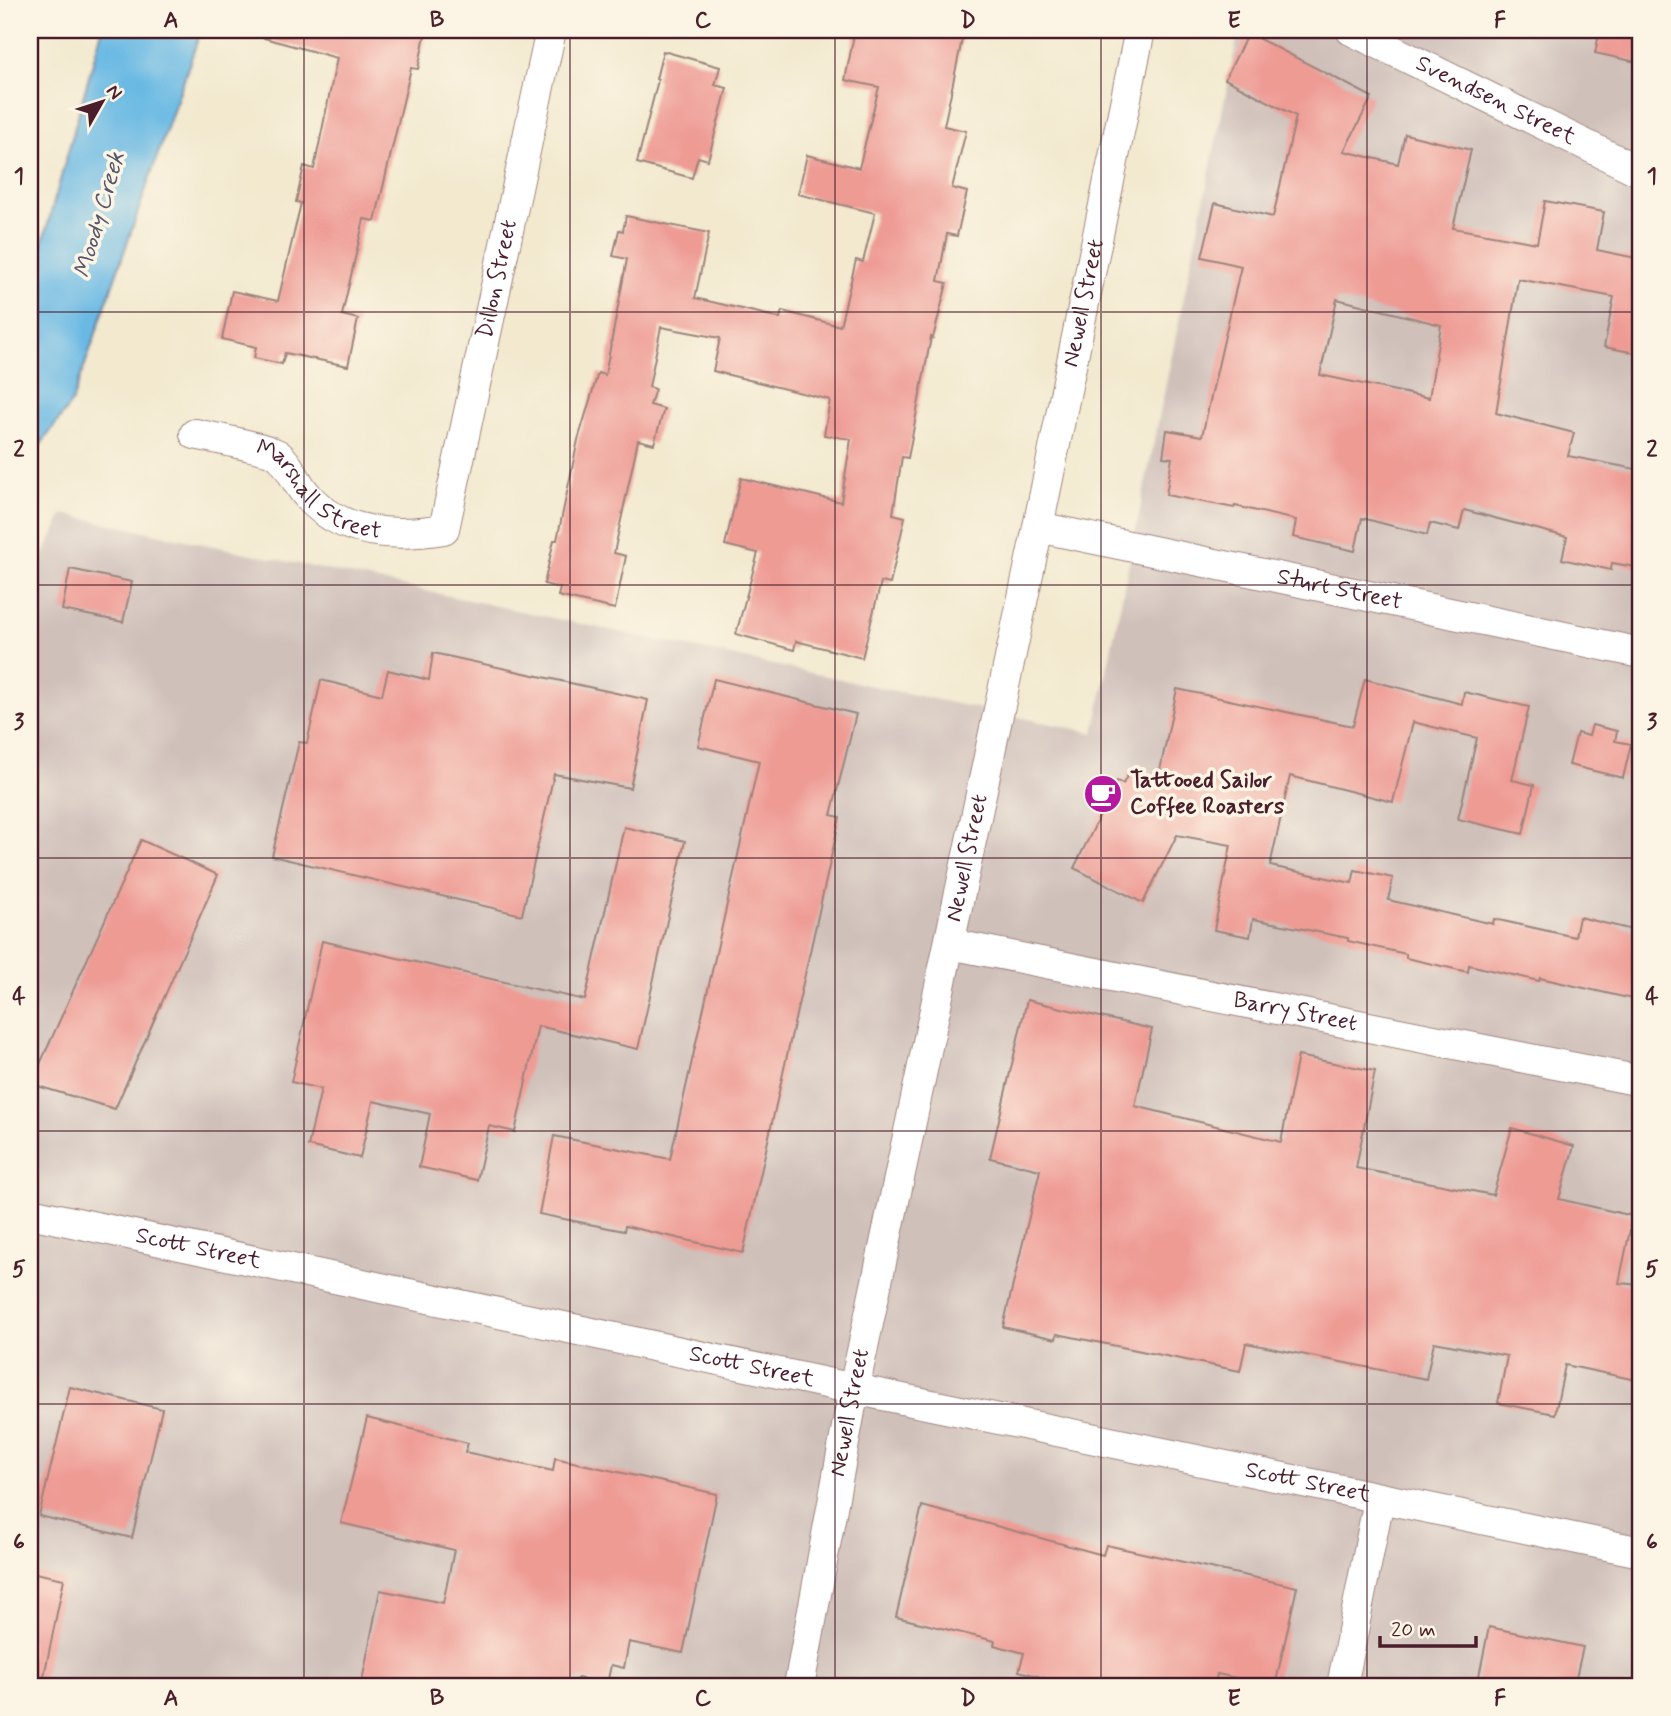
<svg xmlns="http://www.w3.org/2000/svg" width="1671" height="1716" viewBox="0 0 1671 1716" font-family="Mynerve,sans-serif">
<rect width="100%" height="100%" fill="#fcf5e5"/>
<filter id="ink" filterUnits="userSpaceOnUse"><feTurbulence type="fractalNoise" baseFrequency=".0143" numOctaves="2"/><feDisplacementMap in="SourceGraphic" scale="14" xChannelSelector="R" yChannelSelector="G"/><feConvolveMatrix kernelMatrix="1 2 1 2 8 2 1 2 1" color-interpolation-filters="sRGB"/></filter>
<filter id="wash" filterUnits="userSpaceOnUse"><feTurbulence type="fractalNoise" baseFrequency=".00686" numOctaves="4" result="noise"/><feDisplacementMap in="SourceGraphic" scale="28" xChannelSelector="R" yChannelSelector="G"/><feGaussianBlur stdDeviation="1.57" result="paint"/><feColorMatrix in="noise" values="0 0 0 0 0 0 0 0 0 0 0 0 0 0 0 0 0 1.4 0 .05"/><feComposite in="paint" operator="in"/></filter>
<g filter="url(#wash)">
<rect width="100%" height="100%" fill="#f2e9cf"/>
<!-- industrial -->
<polygon fill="#cfc0ba" points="1239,30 1641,30 1641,1686 30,1686 30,583 63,514 1094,733"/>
<!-- water -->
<polygon fill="#69b9e4" stroke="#5a6c88" stroke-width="2" points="102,30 201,30 72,402 30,459 30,288"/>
<g id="blocks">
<!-- building -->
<g fill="#ee9b94" fill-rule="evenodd">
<polygon points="265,30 426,30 418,69 411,68 375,221 364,219 342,315 358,319 348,366 285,353 282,364 254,358 256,347 222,339 232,291 278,301 301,203 296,202 304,166 314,169 337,58 264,38"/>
<polygon points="855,30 964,30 944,126 966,131 952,188 967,192 957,236 947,234 938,281 947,283 933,338 931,337 908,458 902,457 893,514 905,517 890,584 881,582 862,658 796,641 794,650 736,634 758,553 725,545 741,478 841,502 851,439 824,435 830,400 713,371 720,338 661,327 649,387 655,389 650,405 664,409 654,444 638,440 614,553 626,556 615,609 558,596 560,588 544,584 554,540 557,540 578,440 598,373 605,375 627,259 613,256 619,230 623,231 626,216 709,233 695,298 780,318 782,311 840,326 856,260 863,262 875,213 798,194 807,155 859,168 879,87 845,80"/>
<polygon points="1600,30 1641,30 1641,63 1595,53"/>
<path d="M 1248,33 L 1372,97 L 1344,151 L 1398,164 L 1405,134 L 1471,150 L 1453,228 L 1537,243 L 1545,201 L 1604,212 L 1597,250 L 1641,259 L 1641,354 L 1604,347 L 1614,297 L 1518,279 L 1496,413 L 1574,433 L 1568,456 L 1641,470 L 1641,568 L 1612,563 L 1611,570 L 1562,559 L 1567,537 L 1464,510 L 1459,530 L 1430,523 L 1427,535 L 1362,518 L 1355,551 L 1293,537 L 1296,520 L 1235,506 L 1234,508 L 1166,495 L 1172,458 L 1163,457 L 1167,430 L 1202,436 L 1241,266 L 1202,257 L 1215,203 L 1273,217 L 1296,116 L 1225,79 ZM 1337,299 L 1441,325 L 1429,398 L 1320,375 Z"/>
<polygon points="663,51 720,67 715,85 727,88 708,160 698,157 692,178 637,163 658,80 656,79"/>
<polygon points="70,569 132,582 123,622 62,610"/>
<polygon points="433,653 648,700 630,788 554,774 522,915 272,856 299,742 307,743 321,680 382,695 388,670 429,680"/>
<polygon points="714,679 856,714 831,815 840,817 743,1253 625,1226 624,1231 539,1214 554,1136 670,1159 759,761 698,746"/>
<polygon points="1365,679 1462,704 1464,692 1529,707 1512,780 1534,785 1523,834 1458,819 1477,738 1413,722 1393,802 1290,776 1270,866 1352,883 1355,870 1393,878 1388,900 1493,924 1494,919 1575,937 1579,917 1641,932 1641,1001 1540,978 1539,981 1469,965 1468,972 1406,958 1406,954 1348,941 1348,938 1253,919 1250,937 1214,930 1231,845 1177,835 1143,903 1074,868 1117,781 1123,784 1130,770 1157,785 1177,689 1353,726"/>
<polygon points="1592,725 1617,731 1615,741 1631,744 1623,778 1569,765 1577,733 1589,736"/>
<polygon points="624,827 685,841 638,1049 538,1026 515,1132 489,1126 477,1180 419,1167 430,1114 373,1101 360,1158 308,1146 321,1089 291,1082 322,941 585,1000"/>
<polygon points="141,840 218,875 115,1109 31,1084"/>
<polygon points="1027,1000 1152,1029 1135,1106 1281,1142 1298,1056 1375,1071 1356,1168 1493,1195 1512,1128 1574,1146 1559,1199 1633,1216 1619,1283 1641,1285 1641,1381 1565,1365 1555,1414 1498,1403 1507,1356 1434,1342 1426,1379 1246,1343 1240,1371 1057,1334 1056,1339 1003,1327 1040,1170 990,1158"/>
<polygon points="70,1387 162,1409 132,1538 39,1516"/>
<polygon points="367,1418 468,1443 465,1452 553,1471 555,1458 717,1494 683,1653 629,1642 624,1668 611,1665 607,1684 578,1678 568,1686 387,1686 362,1681 380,1590 443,1603 454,1550 341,1523"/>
<polygon points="922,1506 1103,1555 1106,1545 1297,1587 1275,1686 1217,1674 1215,1686 1074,1686 1019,1671 1024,1653 994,1645 995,1641 896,1617"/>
<polygon points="30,1572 64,1579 42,1686 30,1686"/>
<polygon points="1489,1627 1583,1647 1574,1686 1477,1686"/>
</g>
</g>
</g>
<g filter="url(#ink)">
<use href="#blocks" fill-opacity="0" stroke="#9e847d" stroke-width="2"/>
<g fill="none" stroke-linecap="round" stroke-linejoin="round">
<defs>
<g id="street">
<path id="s1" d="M 1351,30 L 1641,172"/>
<path id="s2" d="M 195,434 C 209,437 271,449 278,455 C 288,462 297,484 306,494 C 340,536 395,537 444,529 L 551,30"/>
<path id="s3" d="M 1038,527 L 1641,653"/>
<path id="s4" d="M 950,944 L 1641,1081"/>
<path id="s5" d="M 30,1213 L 854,1389 L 1641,1552"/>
<path id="s6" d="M 799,1686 L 854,1389 L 1038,527 L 1140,30"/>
<polyline points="1342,1686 1379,1500"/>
</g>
</defs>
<!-- street casing -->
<use href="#street" stroke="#9e847d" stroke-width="32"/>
<!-- street -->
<use href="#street" stroke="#fff" stroke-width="30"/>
</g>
</g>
<!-- grid -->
<path fill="none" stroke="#4a1f2b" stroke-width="2" stroke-opacity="0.55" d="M 304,30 L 304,1686M 570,30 L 570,1686M 835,30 L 835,1686M 1101,30 L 1101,1686M 1367,30 L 1367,1686M 30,312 L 1641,312M 30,585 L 1641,585M 30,858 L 1641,858M 30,1131 L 1641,1131M 30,1404 L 1641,1404"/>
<!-- icons -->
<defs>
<symbol id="cafe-disc" viewBox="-11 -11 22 22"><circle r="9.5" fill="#b5179e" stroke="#fcf5e5"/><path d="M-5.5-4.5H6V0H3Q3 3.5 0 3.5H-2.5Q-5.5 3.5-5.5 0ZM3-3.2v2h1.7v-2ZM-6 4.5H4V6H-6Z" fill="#fff"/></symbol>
</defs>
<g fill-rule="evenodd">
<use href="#cafe-disc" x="1081" y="772" width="44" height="44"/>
</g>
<g text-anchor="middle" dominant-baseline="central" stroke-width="7" stroke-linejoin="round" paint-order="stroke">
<!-- street labels -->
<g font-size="23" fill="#4a1f2b" stroke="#fcf5e5">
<text stroke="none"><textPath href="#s1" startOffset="161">Svendsen Street</textPath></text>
<text stroke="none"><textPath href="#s2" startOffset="539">Dillon Street</textPath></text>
<text stroke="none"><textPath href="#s6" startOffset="1412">Newell Street</textPath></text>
<text stroke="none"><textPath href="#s2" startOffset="142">Marshall Street</textPath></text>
<text stroke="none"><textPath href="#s3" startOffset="308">Sturt Street</textPath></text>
<text stroke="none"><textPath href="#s6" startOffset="845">Newell Street</textPath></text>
<text stroke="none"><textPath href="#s4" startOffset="352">Barry Street</textPath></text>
<text stroke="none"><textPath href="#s5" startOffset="172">Scott Street</textPath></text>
<text stroke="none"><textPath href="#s5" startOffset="738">Scott Street</textPath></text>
<text stroke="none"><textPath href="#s6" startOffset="278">Newell Street</textPath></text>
<text stroke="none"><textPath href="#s5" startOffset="1306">Scott Street</textPath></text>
</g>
<!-- poi labels -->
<g font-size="23" font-weight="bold" fill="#4a1f2b" stroke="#fcf5e5" text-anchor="start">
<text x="1130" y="781">Tattooed Sailor<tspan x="1130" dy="26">Coffee Roasters</tspan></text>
</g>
<!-- water labels -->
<g font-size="24" font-style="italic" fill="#55556c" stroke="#fcf5e5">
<text transform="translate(100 215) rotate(-74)">Moody Creek</text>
</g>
</g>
<!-- margin -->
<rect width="1671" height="1716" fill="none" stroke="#fcf5e5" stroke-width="77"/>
<!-- north arrow -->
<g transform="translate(102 102) rotate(51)" stroke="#fcf5e5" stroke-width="5" paint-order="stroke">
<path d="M0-5L12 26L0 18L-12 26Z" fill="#4a1f2b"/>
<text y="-10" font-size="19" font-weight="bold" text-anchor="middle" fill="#4a1f2b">N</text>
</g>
<!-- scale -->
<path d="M1380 1636v10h96v-10" fill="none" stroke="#4a1f2b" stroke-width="3.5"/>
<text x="1391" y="1636" font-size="21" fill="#4a1f2b" stroke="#fcf5e5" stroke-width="5" paint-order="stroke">20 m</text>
<rect x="38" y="38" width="1594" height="1640" fill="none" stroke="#4a1f2b" stroke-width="2.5"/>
<g font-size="23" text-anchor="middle" font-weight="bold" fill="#4a1f2b">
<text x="171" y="27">A</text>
<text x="437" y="27">B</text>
<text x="703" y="27">C</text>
<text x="968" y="27">D</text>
<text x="1234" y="27">E</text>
<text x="1500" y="27">F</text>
<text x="19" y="183">1</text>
<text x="1652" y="183">1</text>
<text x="19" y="456">2</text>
<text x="1652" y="456">2</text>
<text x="19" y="729">3</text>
<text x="1652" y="729">3</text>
<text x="19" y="1003">4</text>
<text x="1652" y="1003">4</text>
<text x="19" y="1276">5</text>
<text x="1652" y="1276">5</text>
<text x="19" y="1549">6</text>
<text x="1652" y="1549">6</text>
<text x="171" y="1705">A</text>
<text x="437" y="1705">B</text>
<text x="703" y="1705">C</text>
<text x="968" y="1705">D</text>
<text x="1234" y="1705">E</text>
<text x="1500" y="1705">F</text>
</g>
</svg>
